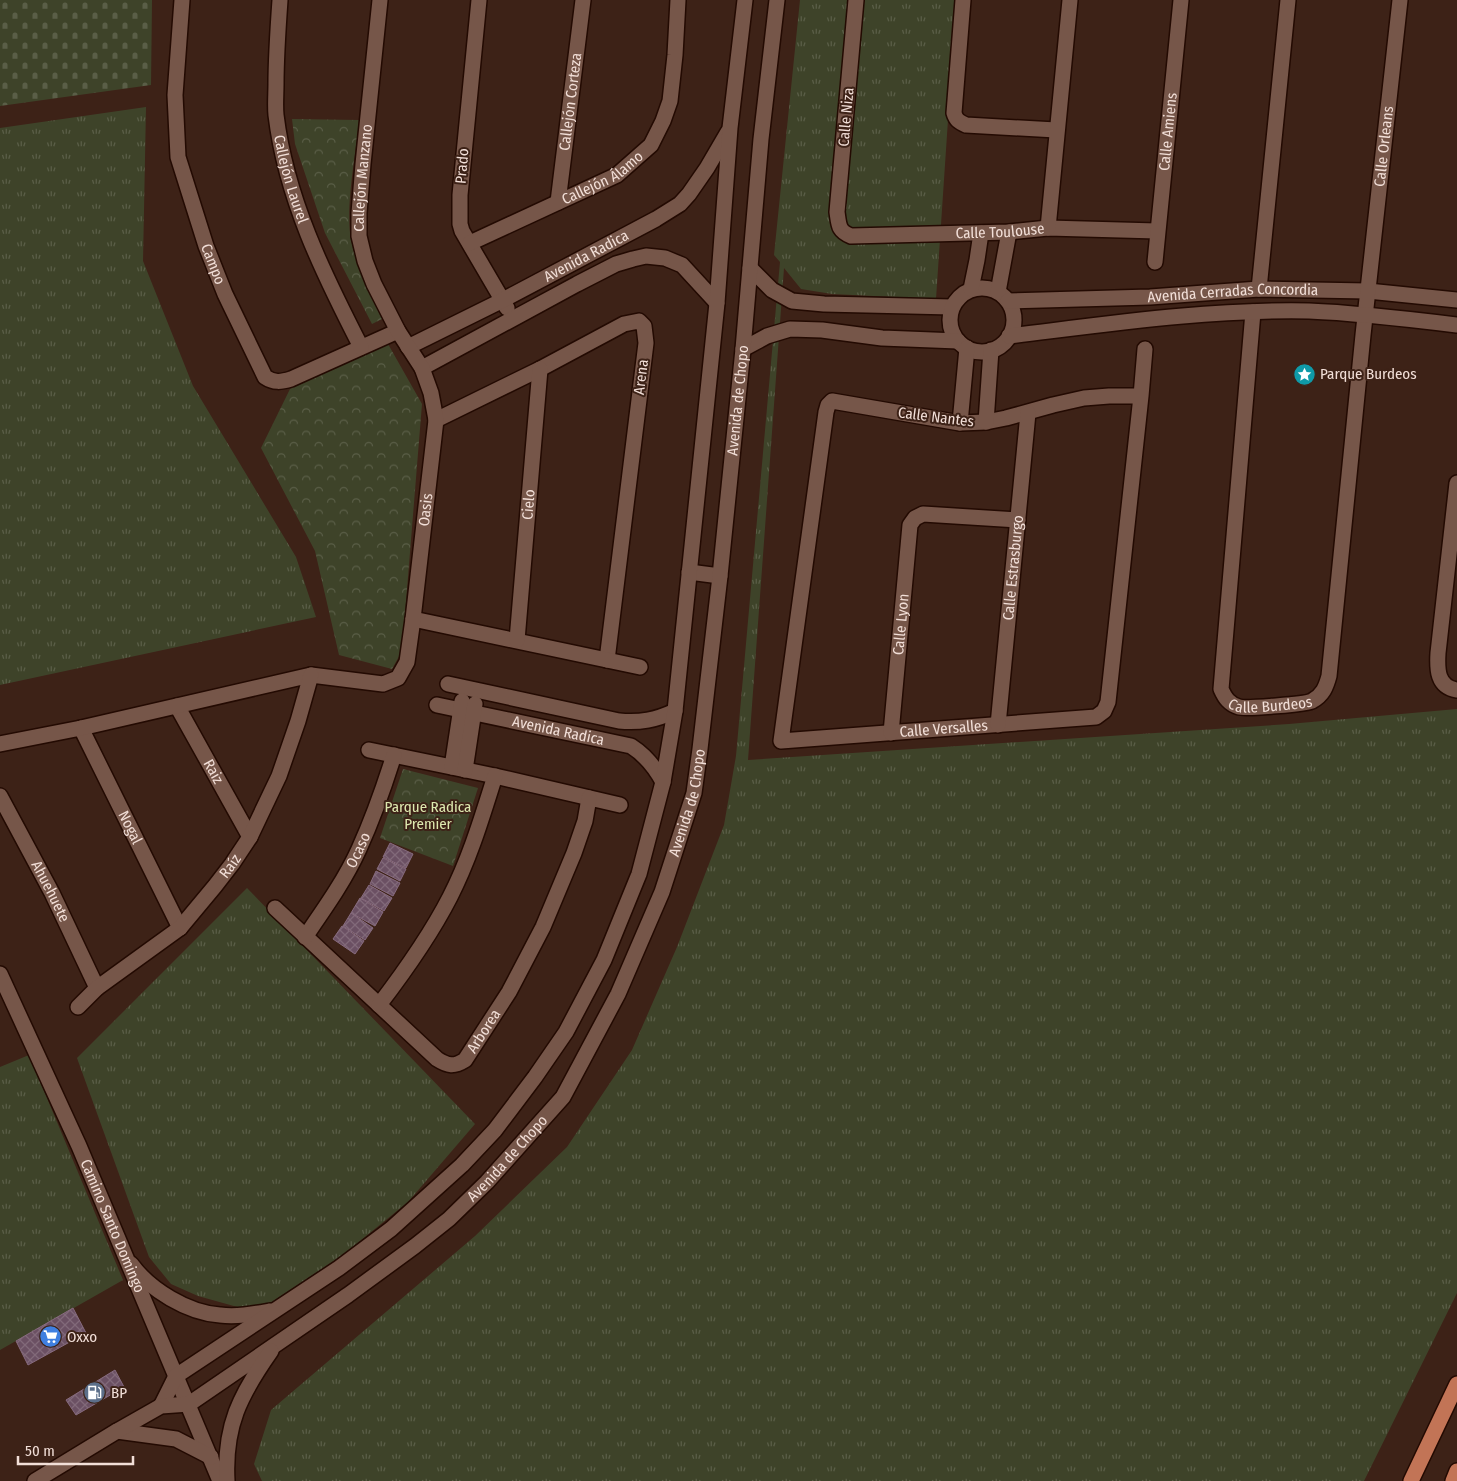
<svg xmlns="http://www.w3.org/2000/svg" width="1457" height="1481" viewBox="0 0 1457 1481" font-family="'Fira Sans Condensed',sans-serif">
<defs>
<pattern id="grass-tufts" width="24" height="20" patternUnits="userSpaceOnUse" patternTransform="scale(1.25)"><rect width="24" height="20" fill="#3e4329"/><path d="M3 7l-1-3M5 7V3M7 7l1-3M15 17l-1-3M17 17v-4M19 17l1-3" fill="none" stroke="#5a5e47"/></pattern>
<pattern id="cemetery-stones" width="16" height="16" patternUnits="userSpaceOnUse" patternTransform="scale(1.25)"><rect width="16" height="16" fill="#3e4329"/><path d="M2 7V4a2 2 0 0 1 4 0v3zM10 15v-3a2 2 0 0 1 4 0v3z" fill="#5a5e47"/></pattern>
<pattern id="park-crowns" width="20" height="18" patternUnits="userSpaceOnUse" patternTransform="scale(1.25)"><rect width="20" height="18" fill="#3e4329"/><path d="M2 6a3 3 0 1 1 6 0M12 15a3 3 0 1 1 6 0" fill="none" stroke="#5a5e47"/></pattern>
<pattern id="building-cross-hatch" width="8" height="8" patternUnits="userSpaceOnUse" patternTransform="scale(1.25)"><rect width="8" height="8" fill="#6b5063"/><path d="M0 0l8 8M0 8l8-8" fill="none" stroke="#816979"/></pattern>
</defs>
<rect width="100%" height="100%" fill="#3d2217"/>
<!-- grass -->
<g fill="url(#grass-tufts)">
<polygon points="800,0 956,0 936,299 832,294 801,289 784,268 748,760 1289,724 1457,709 1457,1293 1364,1481 262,1481 254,1464 271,1410 475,1236 567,1147 632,1050 677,947 724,825 736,756 780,262 774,255"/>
<polygon points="146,107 143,261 193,386 296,557 316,617 0,685 0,128"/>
<polygon points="247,888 475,1124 408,1202 344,1254 264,1307 241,1308 198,1296 171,1284 149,1257 77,1058"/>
<polygon points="29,1055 123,1280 0,1350 0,1067"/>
</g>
<!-- cemetery -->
<polygon fill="url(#cemetery-stones)" points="0,0 152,0 151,85 0,106"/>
<!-- park -->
<g fill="url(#park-crowns)">
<path d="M 292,119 L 359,120 C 356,154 345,208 351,240 C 357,268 370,293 382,319 L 372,324 L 325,233 L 295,144 Z"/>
<polygon points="388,344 422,404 402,651 392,669 339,655 315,551 261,448 290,389"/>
<polygon points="403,769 478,788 453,866 380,838"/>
</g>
<!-- building -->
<g fill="url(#building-cross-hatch)" stroke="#876b7f">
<polygon points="390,843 413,854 406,868 383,857"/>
<polygon points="383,858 406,869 400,881 377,869"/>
<polygon points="376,871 400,883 393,896 370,884"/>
<polygon points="369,885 392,898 384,911 361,898"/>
<polygon points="360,898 383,912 375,926 351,913"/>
<polygon points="351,913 373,928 365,940 343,926"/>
<polygon points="342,926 364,941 355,954 333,939"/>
<polygon points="73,1308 86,1333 28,1365 16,1341"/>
<polygon points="115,1370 124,1387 76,1415 66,1400"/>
</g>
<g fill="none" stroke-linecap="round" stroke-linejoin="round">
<defs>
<g id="minor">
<path id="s1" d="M 182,0 L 175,95 L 178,157 L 206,246 L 225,294 L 265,377 C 274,383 281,382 291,379 L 398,331"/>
<path id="s2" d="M 280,0 C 278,28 276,56 276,84 C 276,94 275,105 276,115 C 286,198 323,273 361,347"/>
<polyline points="479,0 460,195 460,224 462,231 507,308"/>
<path id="s3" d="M 856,0 L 837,212 C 839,225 838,231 851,236 L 1009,232 L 1048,228 L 1157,231"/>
<path d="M 963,0 L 954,113 C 956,120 959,122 966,125 L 1056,130"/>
<path id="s4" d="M 558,202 L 583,0"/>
<polyline points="1048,228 1070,0"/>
<path id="s5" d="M 470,243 L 617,175 L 651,145 L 663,121 L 670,101 L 675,55 L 678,0"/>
<path id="s6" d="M 1155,262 L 1181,0"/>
<polyline points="750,268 772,290 792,301 824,304 952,307"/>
<circle cx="982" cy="320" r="32"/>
<polyline points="971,289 977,260 981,233"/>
<polyline points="1259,289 1288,0"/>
<polyline points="998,292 1009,232"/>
<path id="s7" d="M 1008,301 L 1150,297 L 1259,289 L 1368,291 L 1457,300"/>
<path id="s8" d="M 1253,312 L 1221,689 C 1225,698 1229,704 1239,707 C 1246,709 1307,704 1312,701 C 1323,695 1326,687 1329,676 L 1363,335 L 1400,0"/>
<path d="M 1009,336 C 1108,324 1209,309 1309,311 C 1359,313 1408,319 1457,325"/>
<path id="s9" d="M 408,347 L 503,300 L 656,219 L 680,204 L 689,194 L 707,168 L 728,132"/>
<polyline points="743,349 767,336 790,329 822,330 882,338 958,341"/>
<polyline points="422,368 577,284 616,264 633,259 646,256 665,258 682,265 717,303"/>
<path id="s10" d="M 1141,396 L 1109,396 L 1084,398 L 1053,405 L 1006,418 L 986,422 L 960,423 L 832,401 L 828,405 L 826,412 L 781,741 L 1096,717 L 1104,711 L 1108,702 L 1141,396 L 1145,349"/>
<polyline points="436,420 540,369 624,324 639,321 644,326 646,343 607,660"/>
<polyline points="986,422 991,350"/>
<polyline points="960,423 967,348"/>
<path d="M 1457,483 L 1438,653 C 1437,669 1437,687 1457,690"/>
<polyline points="689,572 720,576"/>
<polyline points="413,619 640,667"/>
<path id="s11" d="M 517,640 L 540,369"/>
<path d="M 448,684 L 619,721 C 640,723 656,720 675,711"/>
<path id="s12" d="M 437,705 L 631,746 C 645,755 655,767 663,782"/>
<path id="s13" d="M 177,706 L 250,837"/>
<path id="s14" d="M 998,725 L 1028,413"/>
<path id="s15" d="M 81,728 L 180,928"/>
<path id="s16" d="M 891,733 L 910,525 L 915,518 L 923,514 L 1018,520"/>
<path id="s17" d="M 0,744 L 81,728 L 311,675 L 383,684 L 398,678 L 407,662 L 413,619 L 436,420 L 431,393 L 422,368 L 398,331 L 374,284 L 365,261 L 359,236 L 359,213 L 363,164 L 380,0"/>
<polyline points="369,750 495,776 620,805"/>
<polyline points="452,767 462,701"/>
<polyline points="465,770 475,704"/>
<path id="s18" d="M 0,796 L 52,893 L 97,988"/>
<path id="s19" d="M 275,908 L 437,1059 C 448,1066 454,1067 465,1060 L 509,992 L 543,927 L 574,853 L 585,821 L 589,798"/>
<path id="s20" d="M 305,937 C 325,908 345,880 359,849 C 373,818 384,787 394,755"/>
<path id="s21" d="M 0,974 L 79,1146 L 220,1481"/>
<path d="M 379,1005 C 405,971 430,936 450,897 C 470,858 482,817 495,776"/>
<path id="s22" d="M 78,1007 L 97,988 L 180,928 L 215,886 L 232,864 L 250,837 L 279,776 L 298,721 L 311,675"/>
<path d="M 131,1264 C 150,1290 188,1313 220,1315 C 237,1317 253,1314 270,1311"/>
<polyline points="161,1406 176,1376 339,1268 391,1229 462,1165 495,1130 535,1077 566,1032 604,960 639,874 663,782 675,711 717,303 730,128 745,0"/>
<polyline points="117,1431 176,1439 211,1457"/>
<path id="s23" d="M 35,1481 L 117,1431 L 161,1406 L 189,1404 L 348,1295 L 415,1246 L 449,1219 L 487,1182 L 563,1097 L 618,994 L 662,892 L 694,793 L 700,749 L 720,576 L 743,349 L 761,139 L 777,0"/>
<path d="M 227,1481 C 224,1426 240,1395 271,1351"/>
</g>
<g id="major">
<polyline points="1411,1481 1457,1384"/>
<polyline points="1453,1481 1457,1471"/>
</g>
</defs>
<!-- minor casing -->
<use href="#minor" stroke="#230a02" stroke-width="18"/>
<!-- major casing -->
<use href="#major" stroke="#230a02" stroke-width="18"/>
<!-- minor -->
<use href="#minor" stroke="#765649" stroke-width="15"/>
<!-- major -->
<use href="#major" stroke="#c27456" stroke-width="15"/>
</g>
<!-- icons -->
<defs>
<symbol id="sight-disc" viewBox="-11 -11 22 22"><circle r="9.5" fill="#0f9aa8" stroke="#3d2217"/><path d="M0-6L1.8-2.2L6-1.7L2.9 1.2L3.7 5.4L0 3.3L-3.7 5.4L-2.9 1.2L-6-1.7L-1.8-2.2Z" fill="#fff"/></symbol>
<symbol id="supermarket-disc" viewBox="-11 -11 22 22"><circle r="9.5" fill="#3f7fe0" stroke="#3d2217"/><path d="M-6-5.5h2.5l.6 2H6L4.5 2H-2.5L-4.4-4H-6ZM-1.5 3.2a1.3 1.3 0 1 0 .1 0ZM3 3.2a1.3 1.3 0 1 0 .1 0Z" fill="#fff"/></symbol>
<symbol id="fuel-disc" viewBox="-11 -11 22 22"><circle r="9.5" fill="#5c6f8a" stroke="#3d2217"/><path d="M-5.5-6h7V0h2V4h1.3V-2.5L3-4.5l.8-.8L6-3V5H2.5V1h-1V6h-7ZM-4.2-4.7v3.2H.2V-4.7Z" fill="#fff"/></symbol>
</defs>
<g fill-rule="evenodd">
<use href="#sight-disc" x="1292" y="362" width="25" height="25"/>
<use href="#supermarket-disc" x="38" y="1324" width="25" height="25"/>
<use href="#fuel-disc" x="82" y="1380" width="25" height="25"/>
</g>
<g text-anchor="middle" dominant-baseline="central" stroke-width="4" stroke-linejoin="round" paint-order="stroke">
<!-- street labels -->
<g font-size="15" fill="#f2dfd8" stroke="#3d2217">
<text stroke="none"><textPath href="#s4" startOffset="101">Callejón Corteza</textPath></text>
<text transform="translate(846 117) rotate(-85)">Calle Niza</text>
<text stroke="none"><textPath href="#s6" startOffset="131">Calle Amiens</textPath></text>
<text stroke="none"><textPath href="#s8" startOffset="1042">Calle Orleans</textPath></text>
<text transform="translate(462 166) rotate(-85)">Prado</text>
<text stroke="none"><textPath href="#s5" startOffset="148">Callejón Álamo</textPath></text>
<text stroke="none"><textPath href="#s17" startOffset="929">Callejón Manzano</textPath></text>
<text stroke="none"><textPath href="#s2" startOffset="181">Callejón Laurel</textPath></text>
<text stroke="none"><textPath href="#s3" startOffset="392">Calle Toulouse</textPath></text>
<text stroke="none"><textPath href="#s9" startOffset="200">Avenida Radica</textPath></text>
<text stroke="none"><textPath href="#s1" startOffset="270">Campo</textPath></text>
<text stroke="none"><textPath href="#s7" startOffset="225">Avenida Cerradas Concordia</textPath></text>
<text transform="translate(641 377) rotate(-83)">Arena</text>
<text stroke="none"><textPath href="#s23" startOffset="1388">Avenida de Chopo</textPath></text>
<text transform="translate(936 417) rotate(7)">Calle Nantes</text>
<text stroke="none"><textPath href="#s11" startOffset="136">Cielo</textPath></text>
<text stroke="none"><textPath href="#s17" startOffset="579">Oasis</textPath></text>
<text stroke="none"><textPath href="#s14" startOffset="158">Calle Estrasburgo</textPath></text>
<text stroke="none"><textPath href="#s16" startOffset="109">Calle Lyon</textPath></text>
<text stroke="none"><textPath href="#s8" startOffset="436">Calle Burdeos</textPath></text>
<text stroke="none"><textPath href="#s10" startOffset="822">Calle Versalles</textPath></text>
<text stroke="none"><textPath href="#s12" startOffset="124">Avenida Radica</textPath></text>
<text stroke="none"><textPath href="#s13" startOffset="75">Raiz</textPath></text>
<text stroke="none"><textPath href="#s23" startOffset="982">Avenida de Chopo</textPath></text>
<text stroke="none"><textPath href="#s15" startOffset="111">Nogal</textPath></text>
<text stroke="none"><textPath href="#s20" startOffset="102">Ocaso</textPath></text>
<text stroke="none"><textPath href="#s22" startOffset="209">Raíz</textPath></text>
<text stroke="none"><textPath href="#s18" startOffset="108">Ahuehuete</textPath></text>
<text stroke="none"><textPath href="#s19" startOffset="286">Arborea</textPath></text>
<text stroke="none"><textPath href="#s23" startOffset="578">Avenida de Chopo</textPath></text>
<text stroke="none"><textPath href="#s21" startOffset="276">Camino Santo Domingo</textPath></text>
</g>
<!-- poi labels -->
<g font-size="15" fill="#f2dfd8" stroke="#3d2217" text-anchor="start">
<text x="1320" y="374">Parque Burdeos</text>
<text x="67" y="1337">Oxxo</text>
<text x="111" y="1393">BP</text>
</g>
<!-- park labels -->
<g font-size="15" fill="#dde8af" stroke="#3d2217">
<text x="428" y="807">Parque Radica<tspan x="428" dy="17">Premier</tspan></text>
</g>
</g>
<!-- scale -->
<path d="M18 1456v8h115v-8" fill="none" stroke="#f2dfd8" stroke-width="2.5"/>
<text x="25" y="1456" font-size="15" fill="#f2dfd8" stroke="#3d2217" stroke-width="4" paint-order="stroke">50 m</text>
</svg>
